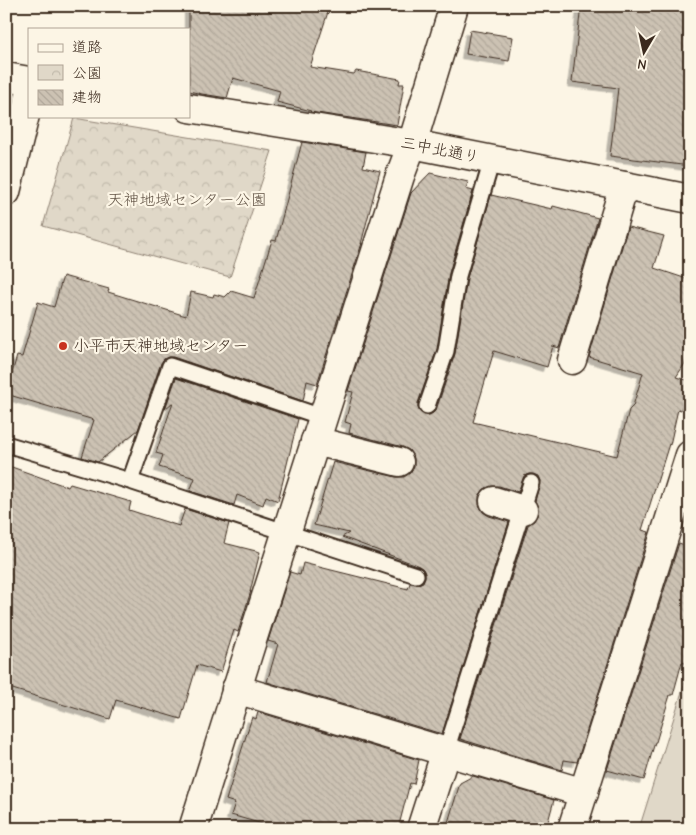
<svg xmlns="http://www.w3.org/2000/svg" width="696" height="835" viewBox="0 0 696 835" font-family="'Comic Neue','Klee One',sans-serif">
<defs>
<pattern id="park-crowns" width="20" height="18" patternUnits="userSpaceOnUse" patternTransform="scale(1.25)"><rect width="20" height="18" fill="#e0d8c8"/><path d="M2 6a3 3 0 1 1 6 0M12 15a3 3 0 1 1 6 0" fill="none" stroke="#c1baab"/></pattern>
<pattern id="building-back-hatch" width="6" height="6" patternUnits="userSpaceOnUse" patternTransform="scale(1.25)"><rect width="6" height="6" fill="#ccc2b3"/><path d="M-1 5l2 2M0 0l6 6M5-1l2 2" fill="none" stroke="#b0a79a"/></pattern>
<filter id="shadow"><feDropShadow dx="-4.5" dy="4.5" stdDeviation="0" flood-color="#0004"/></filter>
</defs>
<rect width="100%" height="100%" fill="#fcf5e5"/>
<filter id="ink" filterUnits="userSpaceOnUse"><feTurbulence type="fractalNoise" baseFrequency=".02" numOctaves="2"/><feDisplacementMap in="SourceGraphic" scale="10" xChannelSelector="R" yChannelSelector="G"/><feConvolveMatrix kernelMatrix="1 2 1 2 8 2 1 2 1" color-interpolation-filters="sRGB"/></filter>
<g filter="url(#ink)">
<!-- green -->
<polygon fill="#e0d8c8" stroke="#8e8173" points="690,666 690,829 639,829"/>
<!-- park -->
<polygon fill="url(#park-crowns)" stroke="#8e8173" points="74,118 272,151 230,277 43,226"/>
<!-- building -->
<g fill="url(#building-back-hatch)" stroke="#3b2a1e" filter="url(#shadow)">
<polygon points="189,6 310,6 328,12 310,67 354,74 356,71 400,79 399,84 404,84 397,125 310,112 311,111 277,102 280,91 233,78 227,98 202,94 189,91"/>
<polygon points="581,6 690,6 690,166 610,156 618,88 572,82"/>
<polygon points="470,30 513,37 509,61 466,54"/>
<polygon points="302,142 366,152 363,167 380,171 361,244 362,243 317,384 307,381 303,401 173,357 168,357 164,359 161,363 138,430 98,462 82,457 94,420 6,394 17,356 22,357 38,302 54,307 63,276 109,289 108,292 186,316 191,292 213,297 214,294 225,297 231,291 254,298 272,240 276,241"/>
<polygon points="430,173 468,182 466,189 473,191 449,273 437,349 418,403 418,408 420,412 424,415 429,415 433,413 436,410 455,354 467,278 491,195 552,209 553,206 598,218 559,348 553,346 547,367 494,351 473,422 617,456 629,410 633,406 643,373 589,357 628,227 664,236 654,268 690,280 690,356 676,377 690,381 681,410 678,409 670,445 669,444 642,530 649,532 577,762 564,760 562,770 460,739 528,525 534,521 538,514 538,507 535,501 540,481 538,476 533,474 529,474 524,476 518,492 499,486 491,486 484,489 479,496 479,505 483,512 489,516 509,522 442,734 267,682 278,644 268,641 290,572 300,575 303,563 408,589 410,583 418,584 423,582 425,577 425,574 423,569 419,566 342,537 349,533 314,525 333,462 396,477 404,477 410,473 414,466 414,458 409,450 403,447 349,433 351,424 345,422 353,392 348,391 411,193"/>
<polygon points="176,378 298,419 278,501 266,496 263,505 237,495 234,505 190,491 195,478 159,467 163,455 156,453 173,402 165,409"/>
<polygon points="6,465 68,487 70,484 131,502 129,510 179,526 185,509 229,523 224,543 260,552 250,592 251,591 238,632 234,630 221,672 197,665 181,719 116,700 110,719 6,687"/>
<polygon points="679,543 690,547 690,665 682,662 673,695 670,695 656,742 655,742 644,780 607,770"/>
<polygon points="258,712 419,760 414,784 410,783 398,829 280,829 231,815 235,803 226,800 252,717 256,719"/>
<polygon points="473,776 554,800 546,829 446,829 460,783"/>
</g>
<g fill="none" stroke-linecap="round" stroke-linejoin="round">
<defs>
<g id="lane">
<polyline points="427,406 446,351 458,276 492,160"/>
<polyline points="6,444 130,481 416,575"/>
<polyline points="130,481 170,366 322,417"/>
<polyline points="446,751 531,483"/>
</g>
<g id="street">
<polyline points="6,77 29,81"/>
<polyline points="189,108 412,144 690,199"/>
<polyline points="6,192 29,99"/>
<polyline points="572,360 624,186"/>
<polyline points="315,441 399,462"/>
<polyline points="494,501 523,510"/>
<polyline points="236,689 584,793"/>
<path d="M 193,829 C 261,611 330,393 400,176 L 412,144 L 454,6"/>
<polyline points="421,829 446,751"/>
<polyline points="572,829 690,455"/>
</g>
</defs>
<!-- lane casing -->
<use href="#lane" stroke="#3b2a1e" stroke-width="19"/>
<!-- street casing -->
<use href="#street" stroke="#3b2a1e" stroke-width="31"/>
<!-- lane -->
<use href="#lane" stroke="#fcf5e5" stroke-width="15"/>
<!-- street -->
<use href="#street" stroke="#fcf5e5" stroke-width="28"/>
</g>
</g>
<!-- markers -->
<circle fill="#c8321e" stroke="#fcf5e5" stroke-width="2" cx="63" cy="346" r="5"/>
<g text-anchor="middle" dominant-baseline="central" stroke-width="4.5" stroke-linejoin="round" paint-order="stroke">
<!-- street labels -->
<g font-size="16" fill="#3b2a1e" stroke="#fcf5e5">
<text transform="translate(440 150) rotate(11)">三中北通り</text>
</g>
<!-- park labels -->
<g font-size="16" fill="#645648" stroke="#fcf5e5">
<text x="187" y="200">天神地域センター公園</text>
</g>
<!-- poi labels -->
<g font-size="16" fill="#3b2a1e" stroke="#fcf5e5" text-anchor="start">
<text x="73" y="346">小平市天神地域センター</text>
</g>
</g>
<!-- margin -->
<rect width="696" height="835" fill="none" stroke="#fcf5e5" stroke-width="25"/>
<rect x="12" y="12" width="671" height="810" fill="none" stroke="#3b2a1e" stroke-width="2" filter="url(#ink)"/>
<!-- legend -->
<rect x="28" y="28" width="162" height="90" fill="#fcf5e5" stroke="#afa495"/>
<rect x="38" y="44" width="25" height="8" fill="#fcf5e5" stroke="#afa495"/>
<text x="72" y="52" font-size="15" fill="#3b2a1e">道路</text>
<rect x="38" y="65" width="25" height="15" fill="url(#park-crowns)" stroke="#afa495"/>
<text x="72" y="78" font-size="15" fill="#3b2a1e">公園</text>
<rect x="38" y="90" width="25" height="15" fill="url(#building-back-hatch)" stroke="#afa495"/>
<text x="72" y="102" font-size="15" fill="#3b2a1e">建物</text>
<!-- north arrow -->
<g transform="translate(644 52) rotate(189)" stroke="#fcf5e5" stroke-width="4" paint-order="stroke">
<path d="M0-4L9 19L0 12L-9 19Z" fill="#3b2a1e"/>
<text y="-8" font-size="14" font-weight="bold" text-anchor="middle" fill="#3b2a1e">N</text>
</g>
</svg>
